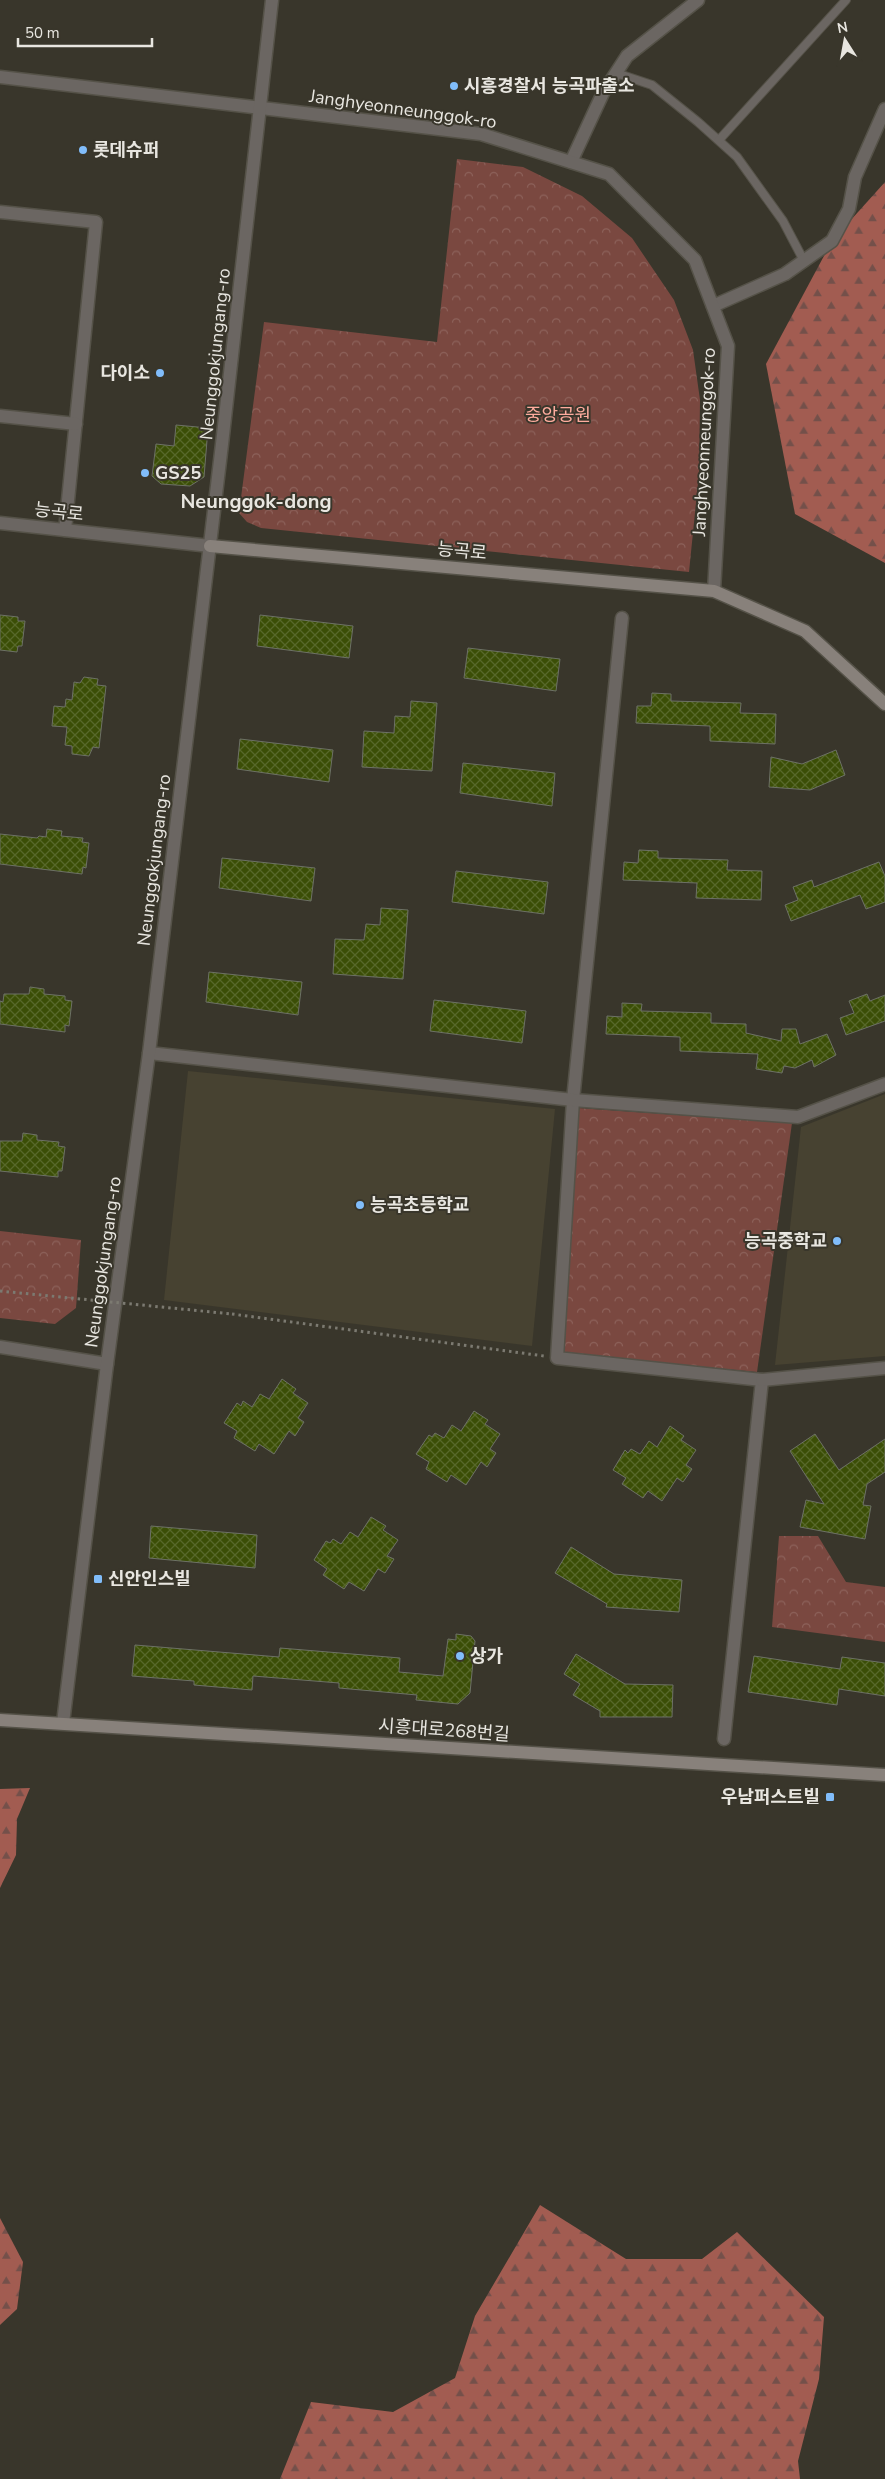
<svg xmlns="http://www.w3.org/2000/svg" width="885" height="2479" viewBox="0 0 885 2479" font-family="'Nunito Sans','Noto Sans KR',sans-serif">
<defs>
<pattern id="forest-firs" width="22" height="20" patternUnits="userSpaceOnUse" patternTransform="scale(1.25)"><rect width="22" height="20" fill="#a25c51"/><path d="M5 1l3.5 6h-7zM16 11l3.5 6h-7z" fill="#74504a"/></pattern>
<pattern id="park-crowns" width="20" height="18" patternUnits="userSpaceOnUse" patternTransform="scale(1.25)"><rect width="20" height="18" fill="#7a4840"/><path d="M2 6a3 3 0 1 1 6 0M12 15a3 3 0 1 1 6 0" fill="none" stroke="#8d625b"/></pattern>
<pattern id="building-cross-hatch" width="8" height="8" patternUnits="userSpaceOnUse" patternTransform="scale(1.25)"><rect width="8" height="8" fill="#3b4e06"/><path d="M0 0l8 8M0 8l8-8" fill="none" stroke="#57682a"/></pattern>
</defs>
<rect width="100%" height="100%" fill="#39362b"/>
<!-- built -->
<g fill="#474231">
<polygon points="188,1071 555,1109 532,1346 164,1300"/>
<polygon points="885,1094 885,1356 775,1365 801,1127"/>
</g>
<!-- forest -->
<g fill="url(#forest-firs)">
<polygon points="885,182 885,563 795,514 766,364 832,241"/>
<polygon points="30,1788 17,1819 16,1855 0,1888 0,1789"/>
<polygon points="540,2205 626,2259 702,2259 737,2232 824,2317 819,2379 798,2461 800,2479 280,2479 311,2402 393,2412 455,2378 475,2316"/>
<polygon points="0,2218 23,2262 17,2309 0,2325"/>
</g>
<!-- park -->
<g fill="url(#park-crowns)">
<polygon points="457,159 523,167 582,196 632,238 674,300 693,350 700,400 699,473 689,572 261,528 247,522 239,513 264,322 437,342"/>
<polygon points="578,1108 792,1123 757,1372 559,1353"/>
<polygon points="0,1231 81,1240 76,1308 55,1324 0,1318"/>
<polygon points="779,1536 818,1536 846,1582 885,1587 885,1642 772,1627"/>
</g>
<!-- building -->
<g fill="url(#building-cross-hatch)" stroke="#6d7166">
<polygon points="176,425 208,428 204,477 190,486 161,484 152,476 156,444 174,446"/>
<polygon points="0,615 18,617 18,621 25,621 22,646 18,646 17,652 0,650"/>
<polygon points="260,615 353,626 349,658 257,646"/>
<polygon points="468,648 560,659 556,691 464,678"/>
<polygon points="84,677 98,679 97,685 106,686 99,748 93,747 89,756 72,754 72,746 65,745 67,727 52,726 54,706 65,707 66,699 72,700 74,682 80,683"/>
<polygon points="652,693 671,694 671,701 741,703 740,713 776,714 775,744 710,741 710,726 636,723 637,706 651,706"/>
<polygon points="411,701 437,703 432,771 362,767 364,731 394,733 395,716 410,717"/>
<polygon points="240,739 333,750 329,782 237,769"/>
<polygon points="836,750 845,775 810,790 769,787 771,757 802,764"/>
<polygon points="463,763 555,773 552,806 460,793"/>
<polygon points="47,829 62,831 61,836 83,838 82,842 89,843 86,868 83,867 82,874 0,864 0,834 37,838 39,836 46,837"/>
<polygon points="639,850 658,851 658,858 728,860 727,870 762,871 761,900 696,898 697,883 623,880 624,862 638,863"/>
<polygon points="222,858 315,868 311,901 219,888"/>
<polygon points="879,862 885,876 885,902 866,909 860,895 791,921 785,905 798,900 793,887 812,880 814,887"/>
<polygon points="456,871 548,882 544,914 452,902"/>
<polygon points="381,908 408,910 403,979 333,974 335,939 364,940 366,924 380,925"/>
<polygon points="209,972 302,982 298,1015 206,1002"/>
<polygon points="30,987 44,989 44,994 65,996 65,1000 72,1001 69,1026 65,1025 65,1032 0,1024 0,1001 3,1002 4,994 29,994"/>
<polygon points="867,994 870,1001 885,995 885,1021 846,1035 840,1018 854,1013 849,1001"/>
<polygon points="434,1000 526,1011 522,1043 430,1031"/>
<polygon points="622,1003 642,1004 641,1011 711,1013 711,1023 746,1024 746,1033 781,1041 782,1029 796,1029 800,1044 827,1034 836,1055 814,1067 812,1060 795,1068 784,1066 782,1073 756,1069 758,1054 680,1051 680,1037 606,1034 607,1016 622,1017"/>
<polygon points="23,1133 37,1135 37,1140 59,1142 58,1146 65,1147 62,1171 58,1171 58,1177 0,1171 0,1141 22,1141"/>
<polygon points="282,1379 296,1389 293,1393 308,1403 298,1418 304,1422 295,1436 289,1431 274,1454 259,1444 255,1451 234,1438 237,1431 224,1423 237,1403 241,1406 243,1401 252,1407 260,1394 269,1399"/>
<polygon points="474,1411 488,1420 485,1424 500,1434 490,1449 496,1453 487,1467 481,1462 466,1485 451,1475 447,1482 426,1469 429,1462 416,1454 429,1435 432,1437 435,1433 444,1438 452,1425 461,1431"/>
<polygon points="670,1426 684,1436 681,1440 696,1450 686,1465 692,1469 683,1482 677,1478 662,1501 648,1491 643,1498 622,1484 626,1478 613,1470 625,1450 628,1453 631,1449 640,1454 649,1441 657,1447"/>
<polygon points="815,1434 839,1470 885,1439 885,1472 867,1484 863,1505 871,1506 865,1539 800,1527 806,1500 824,1504 790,1451"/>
<polygon points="371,1517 386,1526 383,1530 398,1540 387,1556 394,1559 385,1573 378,1569 364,1591 349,1582 344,1589 323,1575 327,1569 314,1560 326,1541 330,1543 333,1539 341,1544 350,1532 358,1537"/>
<polygon points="151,1526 257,1535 255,1568 149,1558"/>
<polygon points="571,1547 614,1574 682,1580 679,1612 606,1607 607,1604 555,1573"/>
<polygon points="456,1634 471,1636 475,1641 470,1693 458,1704 416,1700 417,1695 339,1688 339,1683 253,1676 252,1690 194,1685 194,1681 132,1676 135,1645 279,1657 280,1648 400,1658 399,1672 443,1676 448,1639 456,1640"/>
<polygon points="576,1654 625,1684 673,1685 672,1717 600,1717 600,1711 573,1695 580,1684 564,1674"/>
<polygon points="754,1656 840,1669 842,1657 885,1663 885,1696 839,1689 837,1705 748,1692"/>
</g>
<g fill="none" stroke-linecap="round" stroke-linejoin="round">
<defs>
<g id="service">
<polyline points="616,73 652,85 698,122 737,157 783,221 804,261"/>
<polyline points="719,140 846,0"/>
</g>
<g id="pedestrian">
<polyline points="622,618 573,1100 557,1358 762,1380 724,1739"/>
<polyline points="149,1053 573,1100 798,1117 885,1084"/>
<polyline points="762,1380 885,1368"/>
</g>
<g id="minor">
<polyline points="571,162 603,93 627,56 698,0"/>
<polyline points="0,212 96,222 65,530"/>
<polyline points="713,306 785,274 832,241 849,209 855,177 885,109"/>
<polyline points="0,416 76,424"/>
</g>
<g id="tertiary">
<polyline points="0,77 481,134 609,174 695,260 728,346 714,591"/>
<polyline points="0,523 210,546"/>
<polyline points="0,1347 107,1364"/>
<polyline points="63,1723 107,1364 149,1053 222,444 272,0"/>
</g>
<g id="secondary">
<polyline points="210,546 714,591 805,631 885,704"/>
<polyline points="0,1720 885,1775"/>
</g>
</defs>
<!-- service casing -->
<use href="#service" stroke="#555248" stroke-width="10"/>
<!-- pedestrian casing -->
<use href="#pedestrian" stroke="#555248" stroke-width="15"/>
<!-- minor casing -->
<use href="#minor" stroke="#555248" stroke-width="15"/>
<!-- tertiary casing -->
<use href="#tertiary" stroke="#555248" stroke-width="15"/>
<!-- secondary casing -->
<use href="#secondary" stroke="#555248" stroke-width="15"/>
<!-- path -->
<polyline stroke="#7c7a71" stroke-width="3" stroke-dasharray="2.5 4" stroke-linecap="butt" points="232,1314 544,1356"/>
<!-- service -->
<use href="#service" stroke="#6b6662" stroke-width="8"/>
<!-- pedestrian -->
<use href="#pedestrian" stroke="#6b6662" stroke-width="12"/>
<!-- minor -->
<use href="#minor" stroke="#6b6662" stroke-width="12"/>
<!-- tertiary -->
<use href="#tertiary" stroke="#6b6662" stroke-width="12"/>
<!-- secondary -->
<use href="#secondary" stroke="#88817b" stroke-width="12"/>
<!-- path-bridge -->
<polyline stroke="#7c7a71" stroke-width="3" stroke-dasharray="2.5 4" stroke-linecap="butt" points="0,1291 232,1314"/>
</g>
<!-- markers -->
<g fill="#81bdfa" stroke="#39362b" stroke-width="2">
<circle cx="454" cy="86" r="5"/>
<circle cx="83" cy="150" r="5"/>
<circle cx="160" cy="373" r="5"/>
<circle cx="145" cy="473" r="5"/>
<circle cx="360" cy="1205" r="5"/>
<circle cx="837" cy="1241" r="5"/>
<rect x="93" y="1574" width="10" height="10" rx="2.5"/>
<circle cx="460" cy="1656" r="5"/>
<rect x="825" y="1792" width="10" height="10" rx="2.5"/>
</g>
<g text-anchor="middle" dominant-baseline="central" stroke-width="4" stroke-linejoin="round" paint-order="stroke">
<!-- poi labels -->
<g font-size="18" font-weight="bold" fill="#e8e6e0" stroke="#39362b" text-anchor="start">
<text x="464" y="86">시흥경찰서 능곡파출소</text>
<text x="93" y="150">롯데슈퍼</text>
<text x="150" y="373" text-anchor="end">다이소</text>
<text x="155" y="473">GS25</text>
<text x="370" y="1205">능곡초등학교</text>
<text x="827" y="1241" text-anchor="end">능곡중학교</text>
<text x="108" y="1579">신안인스빌</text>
<text x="470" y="1656">상가</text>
<text x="820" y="1797" text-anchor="end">우남퍼스트빌</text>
</g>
<!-- street labels -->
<g font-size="18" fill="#e8e6e0" stroke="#39362b">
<text transform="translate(403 109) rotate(8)">Janghyeonneunggok-ro</text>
<text transform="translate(215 354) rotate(-84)">Neunggokjungang-ro</text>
<text transform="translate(704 442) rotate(-87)">Janghyeonneunggok-ro</text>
<text transform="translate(59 512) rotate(6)">능곡로</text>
<text transform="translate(462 551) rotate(5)">능곡로</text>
<text transform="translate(154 860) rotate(-83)">Neunggokjungang-ro</text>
<text transform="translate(103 1262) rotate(-82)">Neunggokjungang-ro</text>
<text transform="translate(444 1730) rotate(4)">시흥대로268번길</text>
</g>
<!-- park labels -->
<g font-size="18" fill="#feac9e" stroke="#39362b">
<text x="558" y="415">중앙공원</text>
</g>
<!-- quarter labels -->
<g font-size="20" font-weight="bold" fill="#e8e6e0" stroke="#39362b">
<text x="256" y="501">Neunggok-dong</text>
</g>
</g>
<!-- north arrow -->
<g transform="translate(845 40) rotate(349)" stroke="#39362b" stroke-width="4" paint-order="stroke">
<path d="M0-4L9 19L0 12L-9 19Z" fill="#e8e6e0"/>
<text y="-8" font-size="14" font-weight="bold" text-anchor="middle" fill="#e8e6e0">N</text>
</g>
<!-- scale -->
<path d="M18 38v8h134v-8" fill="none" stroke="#e8e6e0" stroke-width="2.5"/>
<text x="25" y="38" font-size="15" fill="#e8e6e0" stroke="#39362b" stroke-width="4" paint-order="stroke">50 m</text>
</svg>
